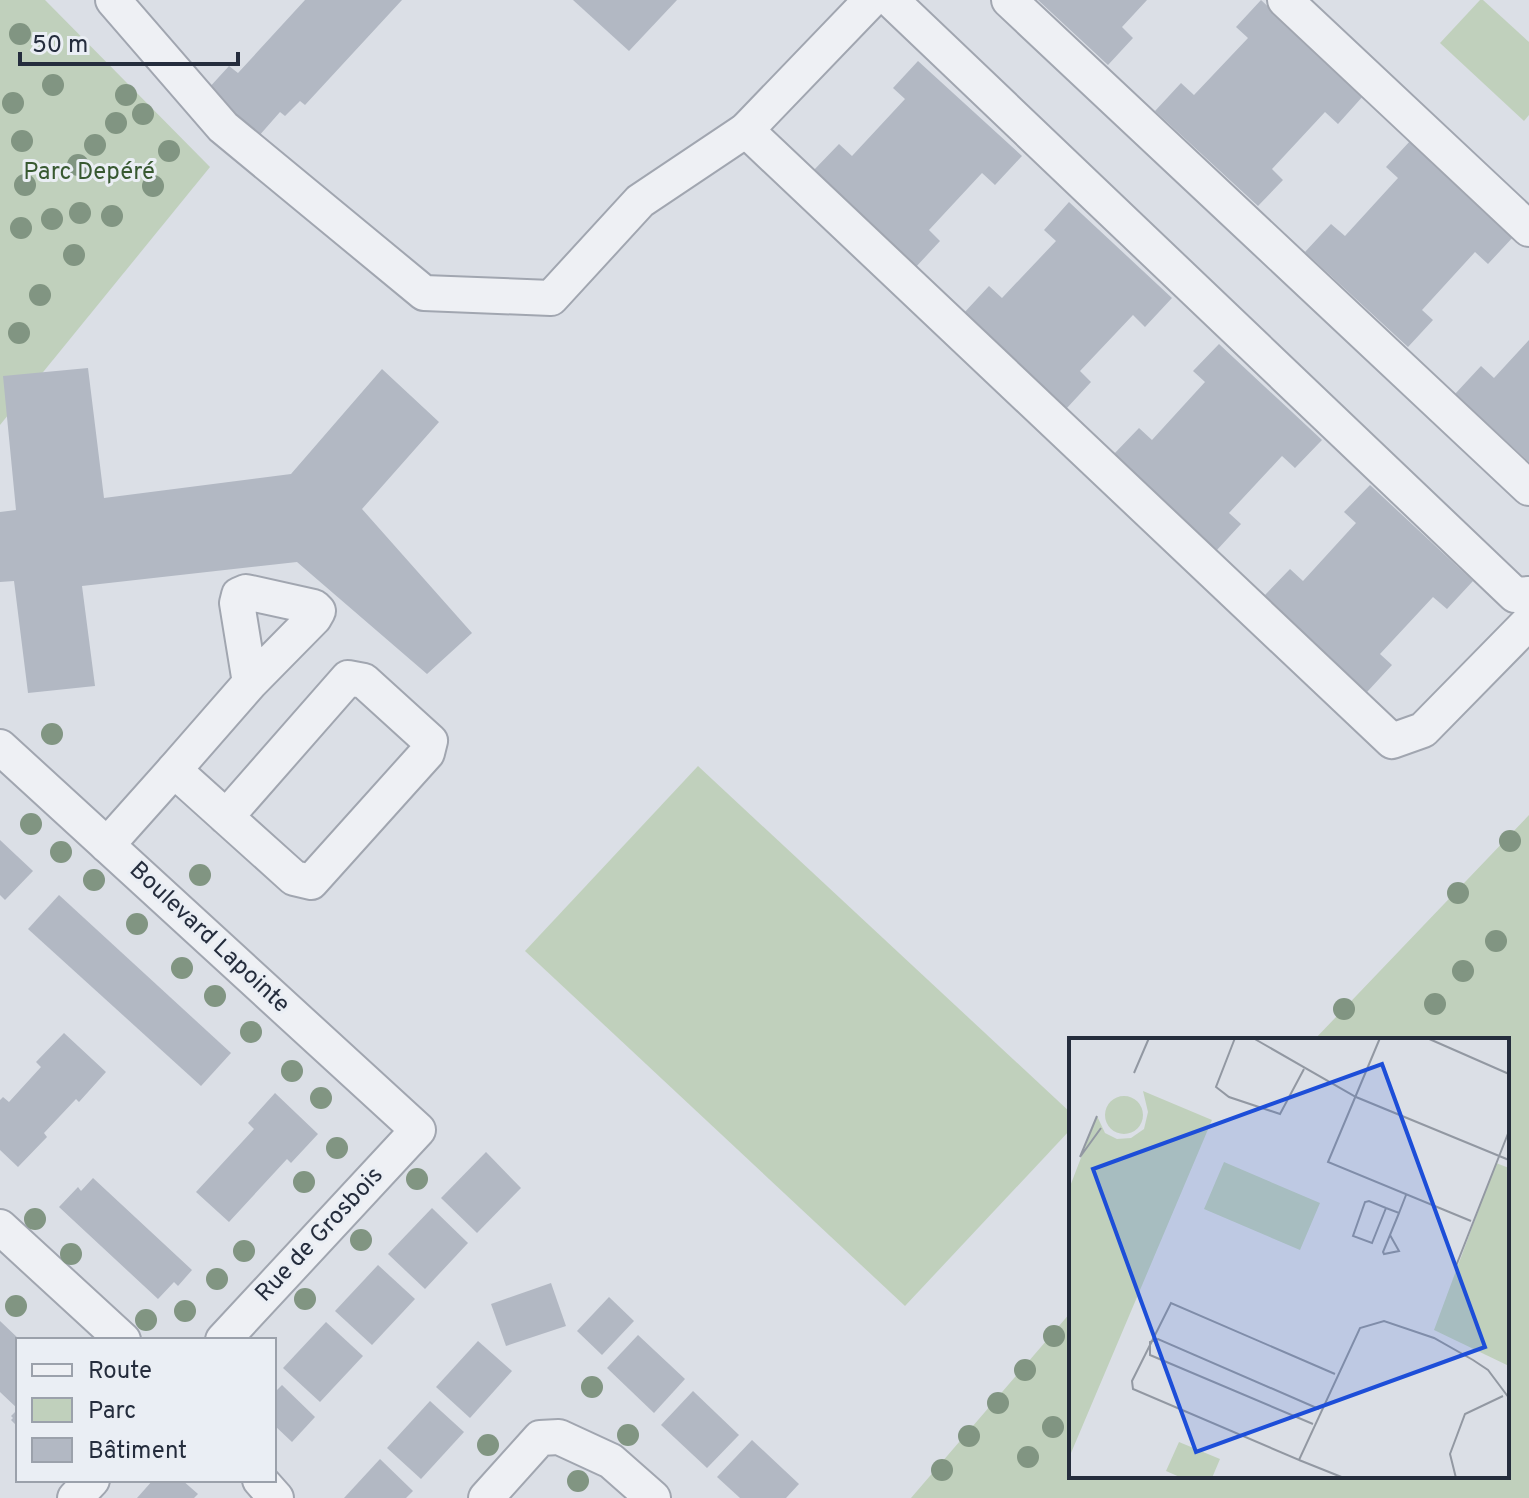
<svg xmlns="http://www.w3.org/2000/svg" width="1529" height="1498" viewBox="0 0 1529 1498" font-family="Overpass,sans-serif">
<rect width="100%" height="100%" fill="#dbdfe6"/>
<!-- green -->
<g fill="#c0d0bc">
<polygon points="0,0 45,0 210,167 0,425"/>
<polygon points="1480,0 1483,0 1529,42 1529,115 1524,121 1440,43"/>
<polygon points="698,766 1071,1113 1071,1129 905,1306 525,951"/>
<polygon points="1529,815 1529,1498 911,1498 1071,1312 1071,1476 1507,1476 1507,1040 1314,1040"/>
</g>
<!-- building -->
<g fill="#b2b8c3">
<polygon points="305,0 402,0 305,105 300,101 285,116 280,112 258,137 207,90 229,66 238,73"/>
<polygon points="573,0 677,0 629,51"/>
<polygon points="1038,0 1147,0 1122,27 1133,38 1108,65"/>
<polygon points="1261,0 1364,95 1338,124 1325,112 1272,169 1283,180 1258,206 1155,111 1181,83 1194,95 1248,38 1236,27"/>
<polygon points="918,61 1022,156 995,185 982,173 929,230 940,241 915,268 812,172 839,144 852,156 905,99 893,88"/>
<polygon points="1411,140 1514,236 1488,264 1475,252 1422,310 1433,320 1408,347 1305,252 1331,224 1345,236 1398,178 1386,167"/>
<polygon points="1069,202 1172,298 1145,327 1133,315 1080,371 1091,382 1066,409 963,314 989,286 1002,298 1056,241 1044,230"/>
<polygon points="1529,340 1529,462 1455,394 1481,366 1494,378"/>
<polygon points="1219,344 1322,440 1295,468 1282,456 1229,513 1241,524 1216,551 1113,455 1139,428 1152,440 1205,382 1193,371"/>
<polygon points="88,368 104,498 291,474 382,369 439,422 362,509 472,633 427,674 297,562 82,586 95,686 28,693 14,581 0,582 0,512 16,510 3,376"/>
<polygon points="1370,485 1473,581 1447,609 1433,597 1380,654 1392,665 1367,692 1264,596 1290,569 1303,581 1356,523 1344,512"/>
<polygon points="0,840 33,871 5,900 0,895"/>
<polygon points="59,895 231,1053 201,1086 28,929"/>
<polygon points="64,1033 106,1072 79,1102 76,1099 44,1133 47,1137 18,1167 0,1150 0,1100 3,1097 9,1102 41,1067 36,1062"/>
<polygon points="275,1093 318,1134 291,1163 287,1159 229,1222 196,1192 254,1129 248,1123"/>
<polygon points="486,1152 521,1188 477,1233 441,1198"/>
<polygon points="93,1178 192,1270 178,1286 174,1282 158,1299 59,1207 78,1187 81,1191"/>
<polygon points="432,1208 468,1243 425,1289 388,1254"/>
<polygon points="378,1265 415,1299 372,1345 335,1311"/>
<polygon points="551,1283 566,1326 506,1346 491,1304"/>
<polygon points="609,1297 634,1321 602,1355 577,1331"/>
<polygon points="0,1321 20,1340 18,1340 18,1427 11,1420 13,1418 11,1416 18,1409 0,1392"/>
<polygon points="326,1322 363,1356 320,1402 283,1368"/>
<polygon points="638,1335 685,1379 654,1413 607,1368"/>
<polygon points="478,1341 512,1371 470,1418 436,1387"/>
<polygon points="282,1385 315,1417 292,1442 274,1425 274,1393"/>
<polygon points="693,1391 739,1435 707,1468 661,1425"/>
<polygon points="430,1401 464,1432 421,1479 387,1448"/>
<polygon points="752,1440 799,1484 786,1498 740,1498 717,1477"/>
<polygon points="380,1459 413,1491 406,1498 344,1498"/>
<polygon points="153,1480 182,1480 198,1494 194,1498 137,1498"/>
</g>
<g fill="none" stroke-linecap="round" stroke-linejoin="round">
<defs>
<g id="minor">
<polyline points="113,0 223,127 424,293 551,298 640,201 746,130 871,0"/>
<polyline points="891,0 1515,595 1529,594"/>
<polyline points="1009,0 1529,488"/>
<polyline points="1285,0 1529,229"/>
<polyline points="746,130 1392,741 1423,730 1529,622"/>
<polyline points="0,747 418,1130 223,1340"/>
<polyline points="174,770 250,683 314,618 318,611 314,607 246,592 239,595 237,603 250,683"/>
<polyline points="107,845 174,770 294,878 311,882 427,753 430,741 364,681 348,678 226,817"/>
<polyline points="0,1227 123,1340"/>
<polyline points="260,1480 276,1498"/>
<polyline points="75,1498 92,1480"/>
<polyline points="486,1498 540,1438 559,1437 611,1461 653,1498"/>
</g>
</defs>
<!-- minor casing -->
<use href="#minor" stroke="#a1a6b0" stroke-width="38"/>
<!-- minor -->
<use href="#minor" stroke="#eef0f4" stroke-width="34"/>
</g>
<!-- trees -->
<g fill="#819582">
<circle cx="20" cy="34" r="11"/>
<circle cx="53" cy="85" r="11"/>
<circle cx="126" cy="95" r="11"/>
<circle cx="13" cy="103" r="11"/>
<circle cx="143" cy="114" r="11"/>
<circle cx="116" cy="123" r="11"/>
<circle cx="22" cy="141" r="11"/>
<circle cx="95" cy="145" r="11"/>
<circle cx="169" cy="151" r="11"/>
<circle cx="78" cy="165" r="11"/>
<circle cx="25" cy="185" r="11"/>
<circle cx="153" cy="186" r="11"/>
<circle cx="80" cy="213" r="11"/>
<circle cx="112" cy="216" r="11"/>
<circle cx="52" cy="219" r="11"/>
<circle cx="21" cy="228" r="11"/>
<circle cx="74" cy="255" r="11"/>
<circle cx="40" cy="295" r="11"/>
<circle cx="19" cy="333" r="11"/>
<circle cx="52" cy="734" r="11"/>
<circle cx="31" cy="824" r="11"/>
<circle cx="1510" cy="841" r="11"/>
<circle cx="61" cy="852" r="11"/>
<circle cx="200" cy="875" r="11"/>
<circle cx="94" cy="880" r="11"/>
<circle cx="1458" cy="893" r="11"/>
<circle cx="137" cy="924" r="11"/>
<circle cx="1496" cy="941" r="11"/>
<circle cx="182" cy="968" r="11"/>
<circle cx="1463" cy="971" r="11"/>
<circle cx="215" cy="996" r="11"/>
<circle cx="1435" cy="1004" r="11"/>
<circle cx="1344" cy="1009" r="11"/>
<circle cx="251" cy="1032" r="11"/>
<circle cx="292" cy="1071" r="11"/>
<circle cx="321" cy="1098" r="11"/>
<circle cx="337" cy="1148" r="11"/>
<circle cx="417" cy="1179" r="11"/>
<circle cx="304" cy="1182" r="11"/>
<circle cx="35" cy="1219" r="11"/>
<circle cx="361" cy="1240" r="11"/>
<circle cx="244" cy="1251" r="11"/>
<circle cx="71" cy="1254" r="11"/>
<circle cx="217" cy="1279" r="11"/>
<circle cx="305" cy="1299" r="11"/>
<circle cx="16" cy="1306" r="11"/>
<circle cx="185" cy="1311" r="11"/>
<circle cx="146" cy="1320" r="11"/>
<circle cx="1054" cy="1336" r="11"/>
<circle cx="1025" cy="1370" r="11"/>
<circle cx="592" cy="1387" r="11"/>
<circle cx="998" cy="1403" r="11"/>
<circle cx="1053" cy="1427" r="11"/>
<circle cx="628" cy="1435" r="11"/>
<circle cx="969" cy="1436" r="11"/>
<circle cx="488" cy="1445" r="11"/>
<circle cx="1028" cy="1457" r="11"/>
<circle cx="942" cy="1470" r="11"/>
<circle cx="578" cy="1481" r="11"/>
</g>
<g text-anchor="middle" dominant-baseline="central" stroke-width="6" stroke-linejoin="round" paint-order="stroke">
<!-- park labels -->
<g font-size="24" fill="#385931" stroke="#eaeef4">
<text x="89" y="173">Parc Depéré</text>
</g>
<!-- street labels -->
<g font-size="24" fill="#252d3d" stroke="#eaeef4">
<text transform="translate(209 938) rotate(43)">Boulevard Lapointe</text>
<text transform="translate(320 1235) rotate(-47)">Rue de Grosbois</text>
</g>
</g>
<!-- overview -->
<g transform="translate(1069 1038)">
<rect width="440" height="440" fill="#dbdfe6"/>
<path d="M 74,53 L 143,82 L 2,415 L 0,151 L 28,78 L 36,95 L 48,101 L 62,100 L 75,91 L 79,74 ZM36 77a19 19 0 1 1 38 0a19 19 0 1 1-38 0ZM 155,124 L 251,165 L 231,212 L 135,171 ZM 427,125 L 440,130 L 440,328 L 365,292 ZM 110,404 L 151,421 L 143,440 L 113,440 L 97,433 Z" fill="#c0d0bc"/>
<path fill="none" stroke="#9298a2" stroke-width="2" d="M 166,0 L 147,49 L 160,59 L 211,76 L 235,31M 184,0 L 287,59 L 440,122M 311,0 L 259,124 L 402,183M 358,0 L 440,36M 65,35 L 80,0M 11,119 L 28,78M 11,119 L 32,90M 317,170 L 303,205 L 284,198 L 296,164 L 300,163 L 317,170 L 330,175 L 337,157M 321,197 L 330,213 L 315,216 L 314,214 L 330,175M 387,228 L 440,93M 266,336 L 102,265 L 63,343 L 64,351 L 230,422 L 291,290 L 315,283 L 365,300 L 404,322 L 419,332 L 440,360M 244,386 L 81,317 L 81,304 L 89,301 L 250,371M 230,422 L 275,440M 387,440 L 381,416 L 396,376 L 434,358"/>
<path fill="#1d4ed8" fill-opacity="0.15" stroke="#1d4ed8" stroke-width="4" d="M 313,26 L 416,309 L 127,414 L 24,131 Z"/>
<rect width="440" height="440" fill="none" stroke="#252d3d" stroke-width="4"/>
</g>
<!-- legend -->
<rect x="16" y="1338" width="260" height="144" fill="#eaeef4" stroke="#9ba1ab" stroke-width="2"/>
<rect x="32" y="1364" width="40" height="12" fill="#eef0f4" stroke="#9ba1ab" stroke-width="2"/>
<text x="88" y="1378" font-size="24" fill="#252d3d">Route</text>
<rect x="32" y="1398" width="40" height="24" fill="#c0d0bc" stroke="#9ba1ab" stroke-width="2"/>
<text x="88" y="1418" font-size="24" fill="#252d3d">Parc</text>
<rect x="32" y="1438" width="40" height="24" fill="#b2b8c3" stroke="#9ba1ab" stroke-width="2"/>
<text x="88" y="1458" font-size="24" fill="#252d3d">Bâtiment</text>
<!-- scale -->
<path d="M20 52v12h218v-12" fill="none" stroke="#252d3d" stroke-width="4"/>
<text x="32" y="52" font-size="24" fill="#252d3d" stroke="#eaeef4" stroke-width="6" paint-order="stroke">50 m</text>
</svg>
